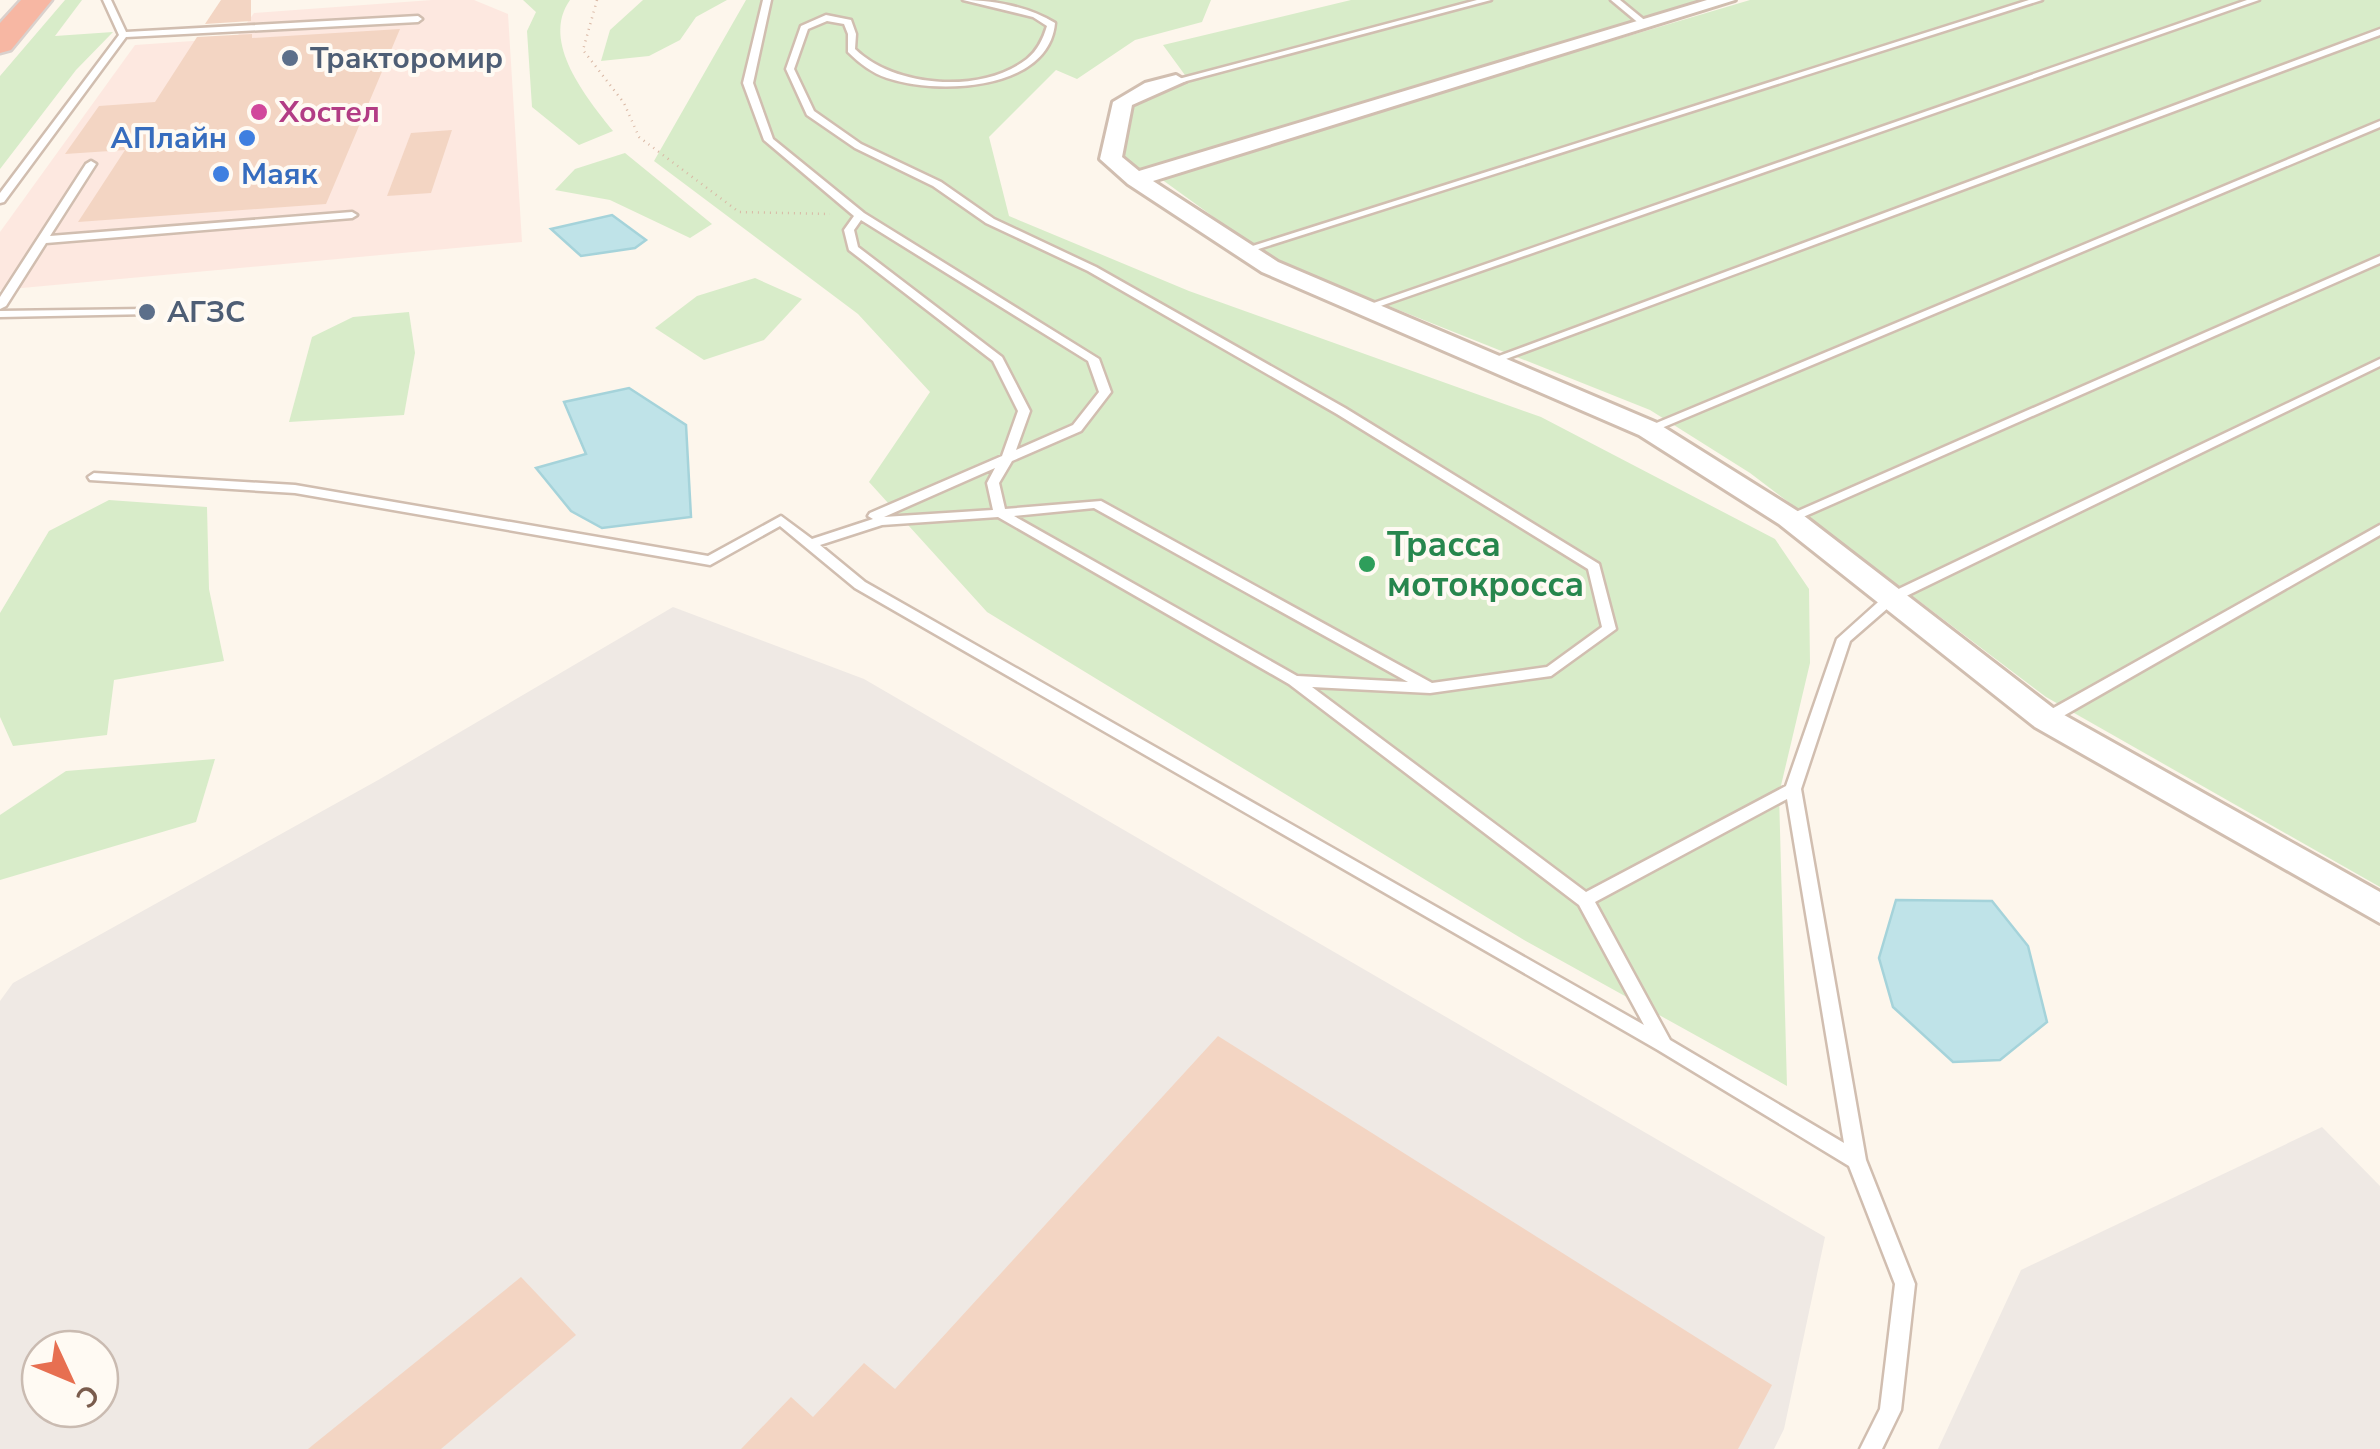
<svg xmlns="http://www.w3.org/2000/svg" width="2380" height="1449" viewBox="0 0 2380 1449" font-family="'Nunito Sans',sans-serif">
<rect width="100%" height="100%" fill="#fdf6ec"/>
<!-- commercial -->
<polygon fill="#fde8e0" points="432,0 474,0 508,14 522,242 0,290 0,232 135,45 236,38 254,13"/>
<!-- industrial -->
<g fill="#efe9e4" fill-rule="evenodd">
<path d="M 673,607 L 864,679 L 1825,1237 L 1784,1429 L 1774,1449 L 0,1449 L 0,1001 L 13,983 L 380,779 ZM 40,1349 L 100,1349 L 100,1409 L 40,1409 Z"/>
<polygon points="2322,1127 2380,1186 2380,1449 1938,1449 2021,1270"/>
</g>
<!-- green -->
<g fill="#d8ecc9">
<polygon points="65,0 82,0 55,36 113,32 76,70 0,169 0,76"/>
<path d="M 523,0 L 570,0 C 540,42 587,98 613,131 L 579,145 L 532,107 L 527,31 L 536,12 Z"/>
<polygon points="643,0 727,0 696,17 680,40 649,56 601,61 610,30"/>
<polygon points="746,0 1211,0 1202,22 1135,40 1077,79 1056,70 989,137 1009,216 1189,291 1541,417 1775,539 1809,589 1810,663 1779,794 1787,1086 1524,940 987,612 869,482 930,392 858,314 654,161"/>
<polygon points="1351,0 1703,0 1136,170 1118,150 1136,99 1190,82 1163,45"/>
<polygon points="1750,0 2380,0 2380,887 2046,697 1750,473 1650,410 1273,260 1157,176"/>
<polygon points="625,153 712,224 690,238 610,200 555,190 575,169"/>
<polygon points="755,278 802,299 764,340 704,360 655,328 697,296"/>
<polygon points="409,312 415,353 404,415 289,422 312,337 353,317"/>
<polygon points="109,500 207,507 209,589 224,661 114,680 107,735 13,746 0,717 0,613 49,531"/>
<polygon points="215,759 196,822 0,880 0,815 66,771"/>
</g>
<!-- water -->
<g fill="#bfe3e8" stroke="#a5d3da" stroke-width="2.5">
<polygon points="612,215 646,240 635,248 581,256 551,229"/>
<polygon points="629,388 686,425 691,517 602,528 571,511 536,468 586,454 564,402"/>
<polygon points="1896,900 1992,901 2028,946 2047,1022 2000,1060 1953,1062 1893,1007 1879,958"/>
</g>
<!-- building -->
<g fill="#f3d5c3">
<polygon points="221,0 251,0 251,21 205,24"/>
<polygon points="400,29 326,204 78,222 125,150 65,154 99,106 155,102 197,37 252,34 252,38"/>
<polygon points="452,130 431,193 387,196 411,133"/>
<polygon points="1218,1036 1772,1385 1738,1449 741,1449 791,1397 813,1417 864,1363 895,1389"/>
<polygon points="521,1277 576,1335 441,1449 308,1449"/>
</g>
<g fill="none" stroke-linecap="round" stroke-linejoin="round">
<defs>
<g id="lane">
<polygon points="103,0 111,0 126,32 418,16 422,19 418,22 126,37 4,202 0,203 0,193 119,35"/>
<path d="M 763,0 L 771,0 L 753,83 L 773,139 L 864,213 L 1099,359 L 1111,392 L 1081,431 L 1012,461 L 999,483 L 1005,509 L 1101,501 L 1432,683 L 1547,667 L 1602,627 L 1588,569 L 1337,414 L 1088,271 L 986,223 L 933,186 L 855,148 L 807,115 L 786,69 L 801,26 L 826,15 L 851,20 L 856,34 L 855,49 C 895,88 982,94 1027,59 C 1038,50 1043,39 1047,26 L 1033,17 L 963,0 C 993,0 1029,7 1055,23 C 1049,91 937,95 887,78 C 872,73 859,63 848,52 L 848,34 L 844,24 L 827,21 L 808,29 L 794,69 L 814,111 L 861,144 L 941,182 L 994,219 L 1096,267 L 1345,408 L 1599,564 L 1616,629 L 1551,676 L 1430,693 L 1312,687 L 1586,892 L 1786,786 L 1837,639 L 1886,595 L 2380,359 L 2380,366 L 1896,601 L 1850,641 L 1801,789 L 1866,1160 L 1915,1284 L 1901,1410 L 1882,1449 L 1860,1449 L 1880,1409 L 1895,1284 L 1849,1166 L 1658,1050 L 855,588 L 780,526 L 710,565 L 295,493 L 90,480 L 88,477 L 94,473 L 295,485 L 708,556 L 781,516 L 812,539 L 873,519 L 868,516 L 870,513 L 1002,456 L 1018,411 L 993,361 L 849,250 L 844,230 L 854,216 L 764,140 L 743,83 ZM 861,220 L 1088,361 L 1099,392 L 1073,425 L 1016,450 L 1030,411 L 1002,357 L 858,247 L 854,230 ZM 995,468 L 987,483 L 993,510 L 884,517 ZM 1094,508 L 1408,682 L 1297,676 L 1014,516 ZM 998,517 L 1289,684 L 1579,905 L 1644,1025 L 865,582 L 820,545 L 882,525 ZM 1787,799 L 1844,1143 L 1670,1040 L 1595,902 Z"/>
<polygon points="1477,0 1491,0 1179,83 1171,81"/>
<polygon points="1611,0 1620,0 1648,23 1641,25"/>
<polygon points="2029,0 2042,0 1249,252 1240,250"/>
<polygon points="2247,0 2259,0 1372,309 1368,310 1362,307"/>
<polygon points="2380,29 2380,35 1498,362 1494,363 1488,360"/>
<polygon points="2380,121 2380,127 1652,432 1644,432 1642,429"/>
<polygon points="91,161 96,164 50,236 352,212 357,215 352,218 46,243 6,306 0,309 0,297 86,164"/>
<polygon points="2380,256 2380,263 1794,521 1789,522 1782,518"/>
<polygon points="147,309 153,312 151,314 0,317 0,311"/>
<polygon points="2380,525 2380,535 2051,723 2046,724 2039,719 2041,715"/>
</g>
<polygon id="street" points="1707,0 1735,0 1153,181 1278,262 1657,423 1799,512 2057,711 2380,892 2380,923 2035,727 1779,524 1639,435 1262,272 1128,184 1100,159 1113,102 1145,83 1176,75 1186,81 1132,105 1122,157 1139,171"/>
<polygon id="highway" points="21,0 52,0 11,50 0,53 0,23"/>
</defs>
<!-- lane casing -->
<use href="#lane" stroke="#d1beb0" stroke-width="5"/>
<!-- street casing -->
<use href="#street" stroke="#d1beb0" stroke-width="6"/>
<!-- highway casing -->
<use href="#highway" stroke="#dad1cd" stroke-width="5"/>
<!-- path -->
<polyline stroke="#d9b8a5" stroke-width="2.5" stroke-dasharray="1 5" stroke-linecap="butt" points="597,0 583,50 624,103 639,137 739,212 830,214"/>
<!-- lane -->
<use href="#lane" fill="#fff" fill-rule="evenodd"/>
<!-- street -->
<use href="#street" fill="#fff" fill-rule="evenodd"/>
<!-- highway -->
<use href="#highway" fill="#f7b7a3" fill-rule="evenodd"/>
</g>
<!-- markers -->
<g fill="#5c6f8a" stroke="#fffaf3" stroke-width="4">
<circle cx="290" cy="58" r="10"/>
<circle cx="147" cy="312" r="10"/>
</g>
<circle fill="#d1479c" stroke="#fffaf3" stroke-width="4" cx="259" cy="112" r="10"/>
<g fill="#3f7fe0" stroke="#fffaf3" stroke-width="4">
<circle cx="247" cy="138" r="10"/>
<circle cx="221" cy="174" r="10"/>
</g>
<circle fill="#2e9e5b" stroke="#fffaf3" stroke-width="4" cx="1367" cy="564" r="10"/>
<g text-anchor="middle" dominant-baseline="central" stroke-width="8" stroke-linejoin="round" paint-order="stroke">
<!-- far-service labels -->
<g font-size="30" font-weight="bold" fill="#4e5e75" stroke="#fffaf3" text-anchor="start">
<text x="310" y="58">Тракторомир</text>
<text x="167" y="312">АГЗС</text>
</g>
<!-- far-hotel labels -->
<g font-size="30" font-weight="bold" fill="#b23c85" stroke="#fffaf3" text-anchor="start">
<text x="279" y="112">Хостел</text>
</g>
<!-- far-shop labels -->
<g font-size="30" font-weight="bold" fill="#366cbe" stroke="#fffaf3" text-anchor="end">
<text x="227" y="138">АПлайн</text>
<text x="241" y="174" text-anchor="start">Маяк</text>
</g>
<!-- leisure labels -->
<g font-size="35" font-weight="bold" fill="#27864d" stroke="#fffaf3" text-anchor="start">
<text x="1387" y="544">Трасса<tspan x="1387" dy="40">мотокросса</tspan></text>
</g>
</g>
<!-- north arrow -->
<g transform="translate(70 1379) rotate(134)"><circle r="48" fill="#fffaf3" stroke="#cabbb1" stroke-width="2.5"/>
<path d="M0-8L18 38L0 25L-18 38Z" fill="#e76f51"/>
<text y="-15" font-size="28" font-weight="bold" text-anchor="middle" fill="#7a5c4d">С</text>
</g>
</svg>
